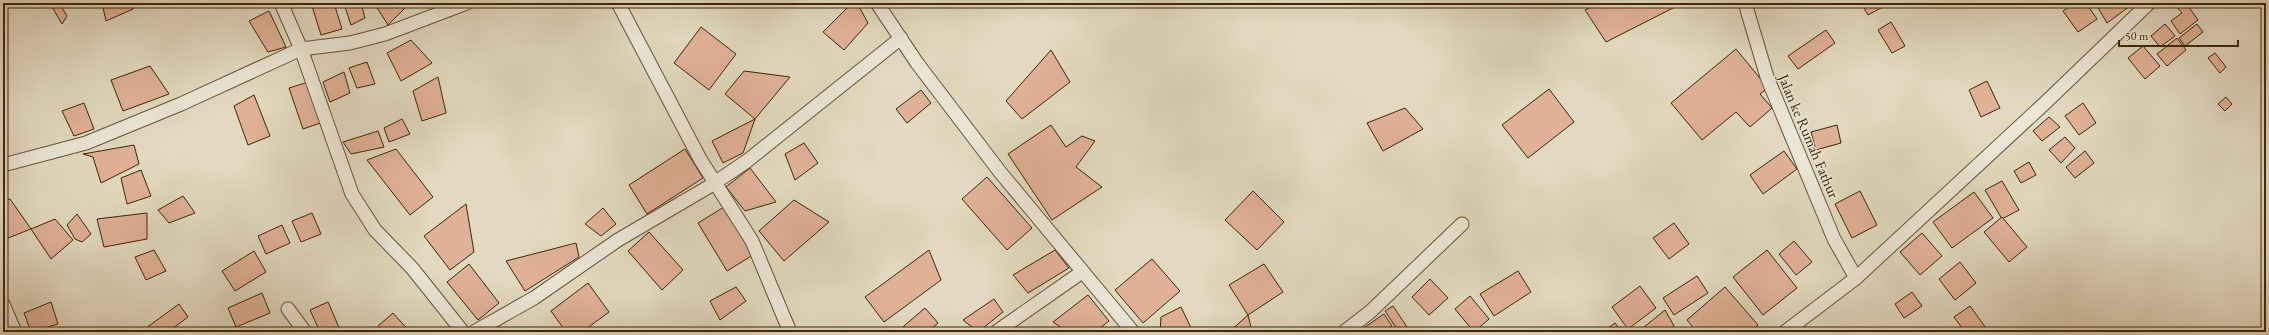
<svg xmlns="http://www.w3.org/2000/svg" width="2269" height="335" viewBox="0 0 2269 335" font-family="'EB Garamond',serif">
<rect width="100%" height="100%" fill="#e2d9c0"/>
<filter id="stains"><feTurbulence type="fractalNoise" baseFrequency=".005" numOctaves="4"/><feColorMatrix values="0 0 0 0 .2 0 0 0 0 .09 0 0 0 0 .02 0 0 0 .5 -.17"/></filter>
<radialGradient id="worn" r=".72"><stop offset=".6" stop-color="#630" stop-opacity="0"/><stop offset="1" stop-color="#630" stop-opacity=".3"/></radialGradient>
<!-- building -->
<g fill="#e1b197" stroke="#3f2608">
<polygon points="52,3 59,3 67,16 62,24 51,5"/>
<polygon points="102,3 132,3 133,9 106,21"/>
<polygon points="324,3 334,3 342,29 321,35 312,6"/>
<polygon points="353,3 361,3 365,18 351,25 345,7"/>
<polygon points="374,3 403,3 405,8 388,25"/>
<polygon points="852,3 857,3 868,23 844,50 823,32"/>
<polygon points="1600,3 1669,3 1673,8 1606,42 1585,10"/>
<polygon points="1861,3 1890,3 1868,15"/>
<polygon points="2075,3 2086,3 2097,19 2078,32 2063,11"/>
<polygon points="2095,3 2128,3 2130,6 2107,23"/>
<polygon points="2180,3 2186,3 2198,20 2180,34 2171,21 2182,13 2176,6"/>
<polygon points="269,11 286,47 268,52 249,21"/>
<polygon points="1891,22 1905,46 1892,53 1878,30"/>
<polygon points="2165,24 2175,36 2160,47 2151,36"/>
<polygon points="2197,24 2203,32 2185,46 2179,38"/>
<polygon points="701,27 736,54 709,90 674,63"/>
<polygon points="1826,30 1835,43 1798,69 1788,56"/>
<polygon points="2177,38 2186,50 2167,66 2157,54"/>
<polygon points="411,40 432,63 401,81 387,53"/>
<polygon points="2143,46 2160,66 2145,79 2128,58"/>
<polygon points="1736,49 1768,88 1760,94 1772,108 1750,127 1736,112 1702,140 1671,103"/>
<polygon points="1051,50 1070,82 1022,119 1006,101"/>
<polygon points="2215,53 2226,67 2220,73 2208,58"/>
<polygon points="367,62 375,84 357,88 349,68"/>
<polygon points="150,66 169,94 123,111 111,80"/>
<polygon points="744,71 790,77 755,119 725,94"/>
<polygon points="344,72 350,93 330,102 323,82"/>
<polygon points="438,77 446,113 422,121 413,91"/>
<polygon points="312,81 326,121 303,129 289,88"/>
<polygon points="1987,81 2000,108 1981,117 1969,90"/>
<polygon points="1549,89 1574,122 1528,158 1502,125"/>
<polygon points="921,90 931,103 907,123 896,109"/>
<polygon points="254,95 270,136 248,145 234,106"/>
<polygon points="2226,97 2232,104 2225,111 2218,104"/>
<polygon points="84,103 94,129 74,136 62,111"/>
<polygon points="2083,103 2096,123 2079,135 2065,116"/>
<polygon points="1405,108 1423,129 1383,151 1367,123"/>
<polygon points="2049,117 2060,127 2042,141 2033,131"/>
<polygon points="402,119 410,134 389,142 384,128"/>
<polygon points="755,119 743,153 723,163 712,141"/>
<polygon points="1051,125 1066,147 1082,136 1095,141 1076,167 1102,187 1052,220 1008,154"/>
<polygon points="1837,125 1841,143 1816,150 1811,132"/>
<polygon points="378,131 384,147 351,154 343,142"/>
<polygon points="2065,137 2075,148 2061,163 2049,150"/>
<polygon points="804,143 818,163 795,180 785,154"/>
<polygon points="134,145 139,164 101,183 93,157 83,154"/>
<polygon points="396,149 433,197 410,215 367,160"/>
<polygon points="685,149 703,178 647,214 629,185"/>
<polygon points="1784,151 1797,169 1763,194 1750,175"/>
<polygon points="2085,151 2094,163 2075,178 2066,167"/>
<polygon points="2029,162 2036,175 2021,183 2014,171"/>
<polygon points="750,168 776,202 745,211 726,187"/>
<polygon points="141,170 151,196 127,204 121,178"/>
<polygon points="987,177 1032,228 1007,250 962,199"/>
<polygon points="2002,181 2019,210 2002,219 1985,190"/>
<polygon points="1253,191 1284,222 1257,250 1225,220"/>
<polygon points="1860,191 1877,225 1852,238 1835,204"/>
<polygon points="1974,192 1993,218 1952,248 1933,222"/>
<polygon points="183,196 195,213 169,223 158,210"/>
<polygon points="10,199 31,229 3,240 3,201"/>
<polygon points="794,200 829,222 784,261 759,231"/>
<polygon points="466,204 474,252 450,270 424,236"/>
<polygon points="724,207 753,255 727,271 698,223"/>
<polygon points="603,208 616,224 601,236 585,224"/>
<polygon points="147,213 147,239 104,247 97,219"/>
<polygon points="312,213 321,234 301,242 292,221"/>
<polygon points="77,214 91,234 82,242 75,239 67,225"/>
<polygon points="2002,217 2027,247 2009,262 1984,232"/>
<polygon points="55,219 73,240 51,259 31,229"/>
<polygon points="1674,223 1689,244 1669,259 1653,238"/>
<polygon points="282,225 290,243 266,254 258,236"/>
<polygon points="649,232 683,270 662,290 628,251"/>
<polygon points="1922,233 1942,256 1920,275 1900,252"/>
<polygon points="1794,241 1812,262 1796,275 1779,254"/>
<polygon points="576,243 579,257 525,291 506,261"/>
<polygon points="154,250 166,271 146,280 135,257"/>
<polygon points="929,250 941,280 884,322 865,297"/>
<polygon points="1055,250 1069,268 1028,293 1013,275"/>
<polygon points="1767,250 1797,288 1763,315 1733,277"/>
<polygon points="254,251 266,272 235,291 222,271"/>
<polygon points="1152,259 1180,291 1143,323 1115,290"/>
<polygon points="1960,262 1976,283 1955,300 1939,279"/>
<polygon points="469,264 499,303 478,320 447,282"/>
<polygon points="1264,264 1283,292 1248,315 1229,285"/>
<polygon points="1518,271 1531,292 1494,316 1480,294"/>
<polygon points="1697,276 1708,293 1674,315 1663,298"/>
<polygon points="1430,279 1448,298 1429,315 1412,297"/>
<polygon points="588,283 609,312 582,332 566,332 551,311"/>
<polygon points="1640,286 1656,308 1628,329 1612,307"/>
<polygon points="736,287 746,301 720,320 710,301"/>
<polygon points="1725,287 1758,325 1750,332 1697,332 1687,320"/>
<polygon points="1912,292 1922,306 1904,318 1895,304"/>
<polygon points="262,293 270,313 236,327 228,308"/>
<polygon points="1088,295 1109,321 1095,332 1067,332 1053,322"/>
<polygon points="1470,296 1489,319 1474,332 1455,309"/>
<polygon points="994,299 1003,312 978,332 963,320"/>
<polygon points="51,302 58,324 31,332 24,313"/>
<polygon points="328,302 341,332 320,332 310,310"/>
<polygon points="179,304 188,317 168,332 149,332 146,328"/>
<polygon points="1393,306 1407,327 1399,332 1385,311"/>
<polygon points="1970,306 1986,328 1980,332 1965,332 1954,317"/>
<polygon points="1181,307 1193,332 1160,332 1161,317"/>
<polygon points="925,308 938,323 927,332 897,332"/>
<polygon points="1665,310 1674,326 1667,332 1638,332"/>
<polygon points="393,313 410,332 384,332 378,326"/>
<polygon points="1384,314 1392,326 1383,332 1368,332 1365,327"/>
<polygon points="1248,315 1252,332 1229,332"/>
<polygon points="1615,323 1622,332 1603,332"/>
</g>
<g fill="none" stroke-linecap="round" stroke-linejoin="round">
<defs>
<g id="minor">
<polyline points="281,3 301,49 352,194 375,230 412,268 463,332"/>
<polyline points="618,3 700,159 752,241 790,332"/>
<polyline points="877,3 917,63 1000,172 1133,332"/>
<polyline points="1745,3 1767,77 1834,239 1856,278"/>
<polyline points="3,165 86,143 181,104 301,49 350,43 385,34 467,3"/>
<polyline points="3,304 15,332"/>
<polyline points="288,309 305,332"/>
<polyline points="474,332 534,298 618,240 710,186 747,161 901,38"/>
<polyline points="996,332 1082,272"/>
<polyline points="1344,332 1370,312 1462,224"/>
<polyline points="1785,332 1856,278 2045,103 2149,3"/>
</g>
</defs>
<!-- minor casing -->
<use href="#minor" stroke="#685336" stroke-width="15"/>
<!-- minor -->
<use href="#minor" stroke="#ece6d6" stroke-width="13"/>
</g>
<g text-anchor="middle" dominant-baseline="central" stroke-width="3" stroke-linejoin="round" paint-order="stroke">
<!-- street labels -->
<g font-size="15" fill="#3f2608" stroke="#ece6d6">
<text transform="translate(1809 136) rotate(67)">Jalan ke Rumah Fathur</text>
</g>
</g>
<!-- margin -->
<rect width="2269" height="335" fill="none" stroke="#e2d9c0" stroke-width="16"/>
<rect x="4" y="4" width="2261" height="327" fill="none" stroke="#3f2608" stroke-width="2"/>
<rect x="8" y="8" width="2253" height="319" fill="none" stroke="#3f2608"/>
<!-- scale -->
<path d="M2119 40v6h119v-6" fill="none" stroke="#3f2608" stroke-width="2"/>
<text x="2125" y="40" font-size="12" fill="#3f2608" stroke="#ece6d6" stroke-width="3" paint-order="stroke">50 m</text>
<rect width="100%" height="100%" filter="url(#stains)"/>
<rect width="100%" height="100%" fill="url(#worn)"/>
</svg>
